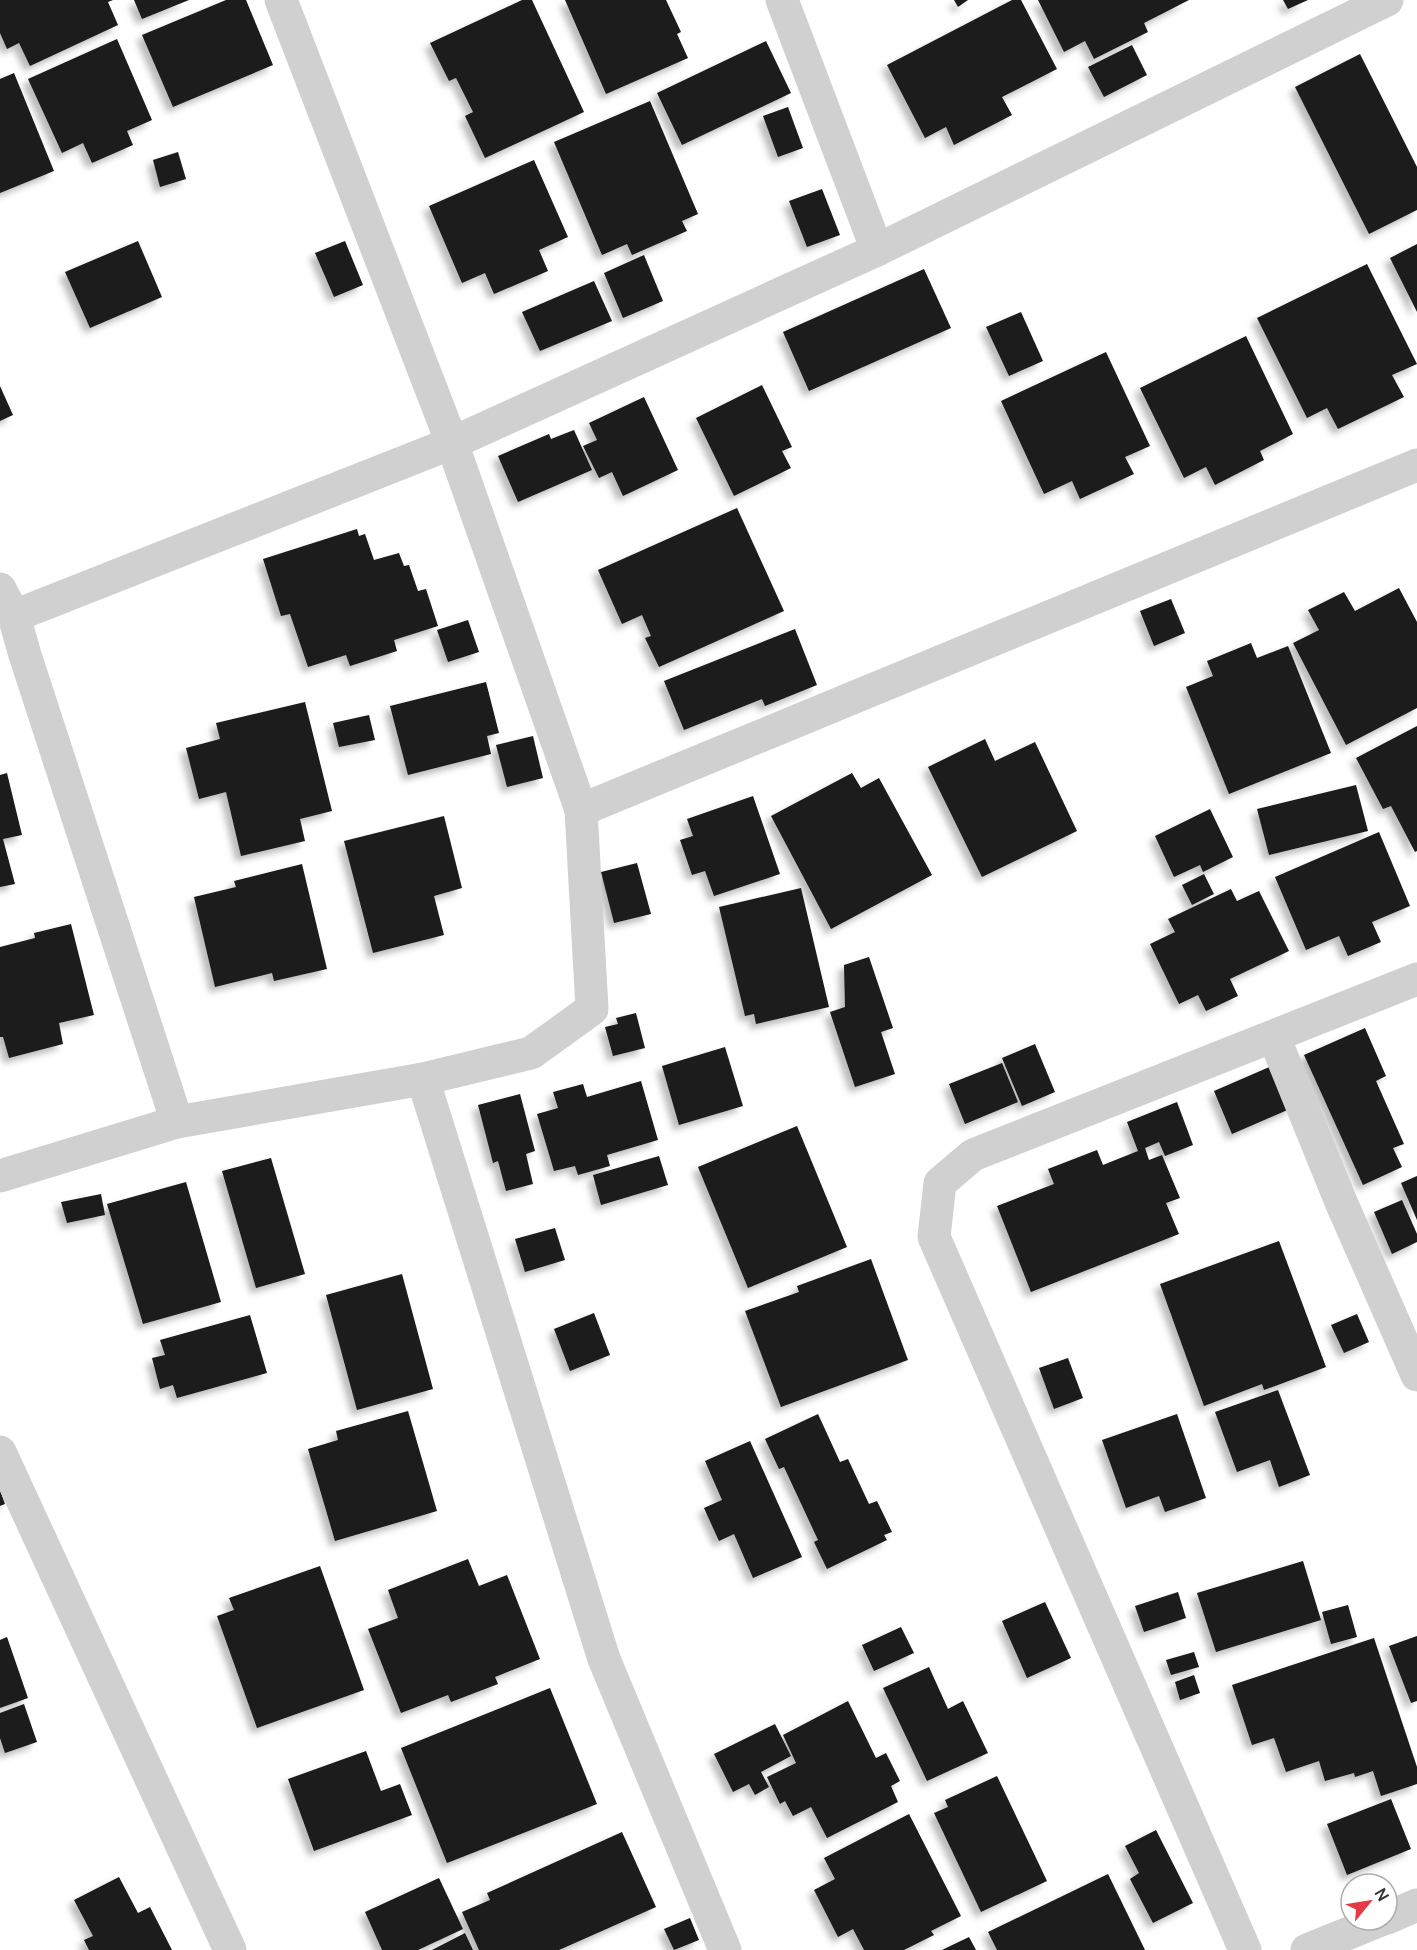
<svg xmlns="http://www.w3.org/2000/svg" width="1417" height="1950" viewBox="0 0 1417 1950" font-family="Manrope,sans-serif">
<defs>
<filter id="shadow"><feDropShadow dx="-5.5" dy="5.5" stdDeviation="3" flood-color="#0004"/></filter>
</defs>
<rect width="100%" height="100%" fill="#fff"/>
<!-- building -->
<g fill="#1a1a1a" filter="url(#shadow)">
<polygon points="0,0 113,0 108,2 118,25 30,66 19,43 7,49 0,33"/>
<polygon points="134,0 189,0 142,19"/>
<polygon points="226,0 246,0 273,65 173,107 142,35"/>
<polygon points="522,0 532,0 584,112 485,158 465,116 473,112 456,78 449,81 430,43"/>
<polygon points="565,0 666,0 681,32 677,34 688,58 606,94"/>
<polygon points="954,0 968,0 958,7"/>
<polygon points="1012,0 1021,0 1057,69 1002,97 1012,115 954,145 946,127 925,138 887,65"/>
<polygon points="1038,0 1189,0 1144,23 1148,32 1094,59 1085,41 1064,52"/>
<polygon points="1283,0 1308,0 1288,9"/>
<polygon points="117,39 152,120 127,131 133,145 92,163 83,143 62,153 28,79"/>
<polygon points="766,41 791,93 682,145 657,93"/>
<polygon points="1132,45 1147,75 1104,97 1088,67"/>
<polygon points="1360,54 1417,167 1417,210 1369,234 1295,87"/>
<polygon points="14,73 54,171 0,193 0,79"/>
<polygon points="650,101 698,214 682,221 687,231 632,255 627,244 602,255 554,142"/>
<polygon points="788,107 803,148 778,157 763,116"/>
<polygon points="178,152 186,179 160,187 153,160"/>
<polygon points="534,160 568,237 539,250 548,271 494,294 485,273 462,283 429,206"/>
<polygon points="822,189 840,235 807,247 789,201"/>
<polygon points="138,241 162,297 90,328 65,272"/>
<polygon points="345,241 363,285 334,297 315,253"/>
<polygon points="1417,244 1417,312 1390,258"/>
<polygon points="644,255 663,301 623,318 604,273"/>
<polygon points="1367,264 1417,364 1392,375 1404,397 1338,429 1327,408 1307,418 1257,318"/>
<polygon points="924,269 951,328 809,391 783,332"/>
<polygon points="594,281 612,321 540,351 522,312"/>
<polygon points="1021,312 1043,361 1009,376 986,327"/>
<polygon points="1246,336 1293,434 1260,451 1264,460 1215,485 1206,467 1184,478 1140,388"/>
<polygon points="1106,352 1150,446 1125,457 1134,474 1080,499 1072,481 1044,494 1001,401"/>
<polygon points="762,385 792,447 782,451 791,468 734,496 696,418"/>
<polygon points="0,386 13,415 0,421"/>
<polygon points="644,397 678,470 623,496 612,472 599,478 583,446 597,440 589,423"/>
<polygon points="574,430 592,470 518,502 498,456 549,434 551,439"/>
<polygon points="737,508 784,611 659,667 645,638 651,636 642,615 622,624 598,570"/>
<polygon points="357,529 359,536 365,534 374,560 399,553 404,566 409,565 418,591 426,589 438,626 394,640 397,651 350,666 346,655 308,667 290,614 281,616 263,559"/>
<polygon points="1399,588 1417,622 1417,708 1346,745 1293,643 1319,630 1308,610 1344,592 1355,611"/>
<polygon points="1171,599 1185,633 1154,646 1140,611"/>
<polygon points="468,620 479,652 448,662 437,630"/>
<polygon points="795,629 817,685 765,706 762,699 684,730 664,681"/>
<polygon points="1251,643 1257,658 1288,646 1331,753 1229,794 1186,687 1213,676 1207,661"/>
<polygon points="486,682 499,733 487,736 491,754 408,775 390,706"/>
<polygon points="305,702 332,811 300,819 305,841 241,856 226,792 199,799 186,748 220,739 216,723"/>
<polygon points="369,715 375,740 339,747 333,723"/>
<polygon points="1417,726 1417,851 1415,852 1391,806 1383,809 1356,758"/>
<polygon points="533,736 543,778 507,787 496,745"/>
<polygon points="985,739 995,761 1035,742 1077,831 982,877 928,767"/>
<polygon points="7,773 22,835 3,839 15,884 0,887 0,775"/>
<polygon points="852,773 861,788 879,778 932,875 831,929 771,816"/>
<polygon points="1356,785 1368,831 1269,855 1257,809"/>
<polygon points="753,796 780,874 714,896 705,871 692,875 680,840 693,836 687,819"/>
<polygon points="1210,809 1233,857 1203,872 1200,865 1174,877 1155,836"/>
<polygon points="444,816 462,888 434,896 444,935 373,953 344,841"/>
<polygon points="1379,832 1410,906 1372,922 1381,942 1348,956 1339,936 1306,950 1275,877"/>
<polygon points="637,863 651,914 614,923 601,872"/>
<polygon points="302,864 327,969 274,981 272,973 215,987 194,897 236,887 234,881"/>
<polygon points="1204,874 1214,894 1192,905 1182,885"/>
<polygon points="801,888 829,1007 756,1024 754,1014 745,1016 719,907"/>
<polygon points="1231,889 1237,901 1259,891 1289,951 1230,979 1238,996 1206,1011 1198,995 1179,1004 1150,944 1175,932 1168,919"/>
<polygon points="71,924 94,1015 59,1023 63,1044 9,1058 3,1037 0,1037 0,947 35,938 34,933"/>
<polygon points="869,957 893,1028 881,1032 895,1074 855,1087 830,1012 845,1007 844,965"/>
<polygon points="636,1013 645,1048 613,1056 605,1027 618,1024 616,1018"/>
<polygon points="1365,1028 1386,1076 1376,1081 1404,1144 1393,1148 1402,1167 1363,1185 1304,1055"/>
<polygon points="1035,1044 1055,1092 1022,1106 1002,1058"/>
<polygon points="725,1047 743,1106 679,1125 662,1066"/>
<polygon points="1002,1063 1018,1102 965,1124 949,1084"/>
<polygon points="1274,1065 1292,1108 1232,1134 1214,1091"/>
<polygon points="641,1081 658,1140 607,1155 610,1166 578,1175 575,1166 554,1171 537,1114 558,1108 553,1092 583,1084 587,1097"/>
<polygon points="520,1094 535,1151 526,1154 533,1184 506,1191 498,1161 493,1163 478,1105"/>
<polygon points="1177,1102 1193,1145 1165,1156 1159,1142 1145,1148 1149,1160 1162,1155 1180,1198 1166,1203 1179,1234 1031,1292 997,1206 1054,1184 1048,1169 1097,1150 1103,1165 1138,1151 1127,1122"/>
<polygon points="797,1126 847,1247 748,1288 698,1167"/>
<polygon points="659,1156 668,1185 601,1205 593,1175"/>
<polygon points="271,1158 305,1274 256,1288 222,1171"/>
<polygon points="1417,1176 1417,1220 1401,1183"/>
<polygon points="186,1182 221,1302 143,1324 107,1204"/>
<polygon points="101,1194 105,1215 67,1223 61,1202"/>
<polygon points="1402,1200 1417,1234 1417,1242 1392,1254 1374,1212"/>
<polygon points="555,1228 565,1260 525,1272 515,1239"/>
<polygon points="1279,1241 1326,1367 1264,1390 1262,1384 1204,1406 1160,1284"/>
<polygon points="871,1259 908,1360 781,1407 745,1311 799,1292 797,1286"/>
<polygon points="402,1274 433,1389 357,1410 326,1295"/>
<polygon points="594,1313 610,1355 570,1371 554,1329"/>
<polygon points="1357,1314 1369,1342 1344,1353 1331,1325"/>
<polygon points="250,1315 267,1373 177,1398 173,1385 160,1389 152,1358 165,1355 160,1340"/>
<polygon points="1068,1358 1083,1398 1054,1409 1039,1368"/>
<polygon points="1278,1390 1310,1475 1279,1487 1270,1460 1237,1472 1215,1412"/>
<polygon points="408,1411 437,1511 335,1541 308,1449 338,1440 336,1431"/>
<polygon points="818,1414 840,1462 848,1459 869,1504 877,1501 892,1532 884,1535 887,1540 827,1569 814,1542 818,1540 784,1467 779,1469 765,1439"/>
<polygon points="1177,1414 1206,1498 1165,1512 1159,1496 1126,1508 1102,1440"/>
<polygon points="750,1441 802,1557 753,1578 734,1534 719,1541 704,1508 722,1500 705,1461"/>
<polygon points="0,1490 5,1504 0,1506"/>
<polygon points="468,1559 479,1586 507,1575 540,1659 495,1677 498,1684 451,1702 448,1695 401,1713 368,1629 398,1618 388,1590"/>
<polygon points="1303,1561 1321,1620 1216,1652 1197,1593"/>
<polygon points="320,1566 364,1690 257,1728 217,1616 234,1610 229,1598"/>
<polygon points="1178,1592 1186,1618 1144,1632 1135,1606"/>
<polygon points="1045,1602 1071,1658 1027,1678 1002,1621"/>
<polygon points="1348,1605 1357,1637 1331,1644 1322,1612"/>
<polygon points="901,1627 914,1653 874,1671 862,1645"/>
<polygon points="1417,1636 1417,1701 1411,1703 1389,1646"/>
<polygon points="7,1637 28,1698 0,1708 0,1640"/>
<polygon points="1374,1638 1417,1767 1417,1784 1381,1796 1373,1771 1355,1777 1354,1773 1325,1781 1319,1761 1286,1772 1274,1738 1252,1745 1232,1685"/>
<polygon points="1194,1652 1199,1667 1171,1675 1166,1660"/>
<polygon points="929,1667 948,1709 963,1701 988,1753 927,1781 883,1688"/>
<polygon points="1194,1675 1200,1693 1180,1700 1175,1682"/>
<polygon points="550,1688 597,1804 447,1863 401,1748"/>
<polygon points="848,1701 876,1758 886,1753 900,1781 891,1786 898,1802 827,1838 811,1807 793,1816 785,1801 780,1804 767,1777 796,1763 783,1735"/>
<polygon points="24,1704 37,1742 5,1753 0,1738 0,1713"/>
<polygon points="775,1724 791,1756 761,1772 769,1787 755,1795 749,1784 733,1792 714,1754"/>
<polygon points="366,1751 381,1791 400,1784 412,1815 314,1851 288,1779"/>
<polygon points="997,1776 1047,1881 981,1912 934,1813 948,1807 945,1800"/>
<polygon points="1391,1799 1411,1849 1347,1875 1327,1824"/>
<polygon points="909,1814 961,1916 931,1931 934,1935 904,1950 864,1950 853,1929 838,1937 814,1890 835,1879 824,1858"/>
<polygon points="1156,1830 1193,1903 1153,1923 1130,1879 1139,1873 1125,1846"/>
<polygon points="622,1832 656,1907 559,1950 479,1950 462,1912 490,1900 487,1893"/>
<polygon points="1108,1874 1145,1950 997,1950 988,1932"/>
<polygon points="119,1877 138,1913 150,1907 172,1950 89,1950 84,1940 93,1936 74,1900"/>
<polygon points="439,1878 463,1929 418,1950 382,1950 365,1912"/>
<polygon points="690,1918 699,1940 674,1950 664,1929"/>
<polygon points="465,1933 473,1950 432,1950"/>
<polygon points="969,1937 976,1950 942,1950"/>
</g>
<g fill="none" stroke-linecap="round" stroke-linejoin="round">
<!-- street -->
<g stroke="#d0d0d0" stroke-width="33">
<polyline points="782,0 877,250"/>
<polyline points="0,589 14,616 25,655 177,1122"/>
<polyline points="14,616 452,443 877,250 1387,0"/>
<polyline points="581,810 1417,465"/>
<polyline points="1274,1037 1341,1202 1417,1375"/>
<polyline points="423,1079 604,1659 725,1950"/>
<polyline points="0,1176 177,1122 423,1079 531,1053 592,1009 581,810 452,443 281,0"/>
<polyline points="0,1452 230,1950"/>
<polyline points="1387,1918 1417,1905"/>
<polyline points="1245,1950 934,1237 940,1183 973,1155 1417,979"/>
<polyline points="1307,1950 1381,1920"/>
</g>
</g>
<!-- north arrow -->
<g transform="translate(1369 1902) rotate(60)"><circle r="28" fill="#ffffff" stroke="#adadad" stroke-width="1.5"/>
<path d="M0-4.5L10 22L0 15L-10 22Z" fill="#e63946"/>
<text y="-9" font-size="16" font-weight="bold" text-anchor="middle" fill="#333333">N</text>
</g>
</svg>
